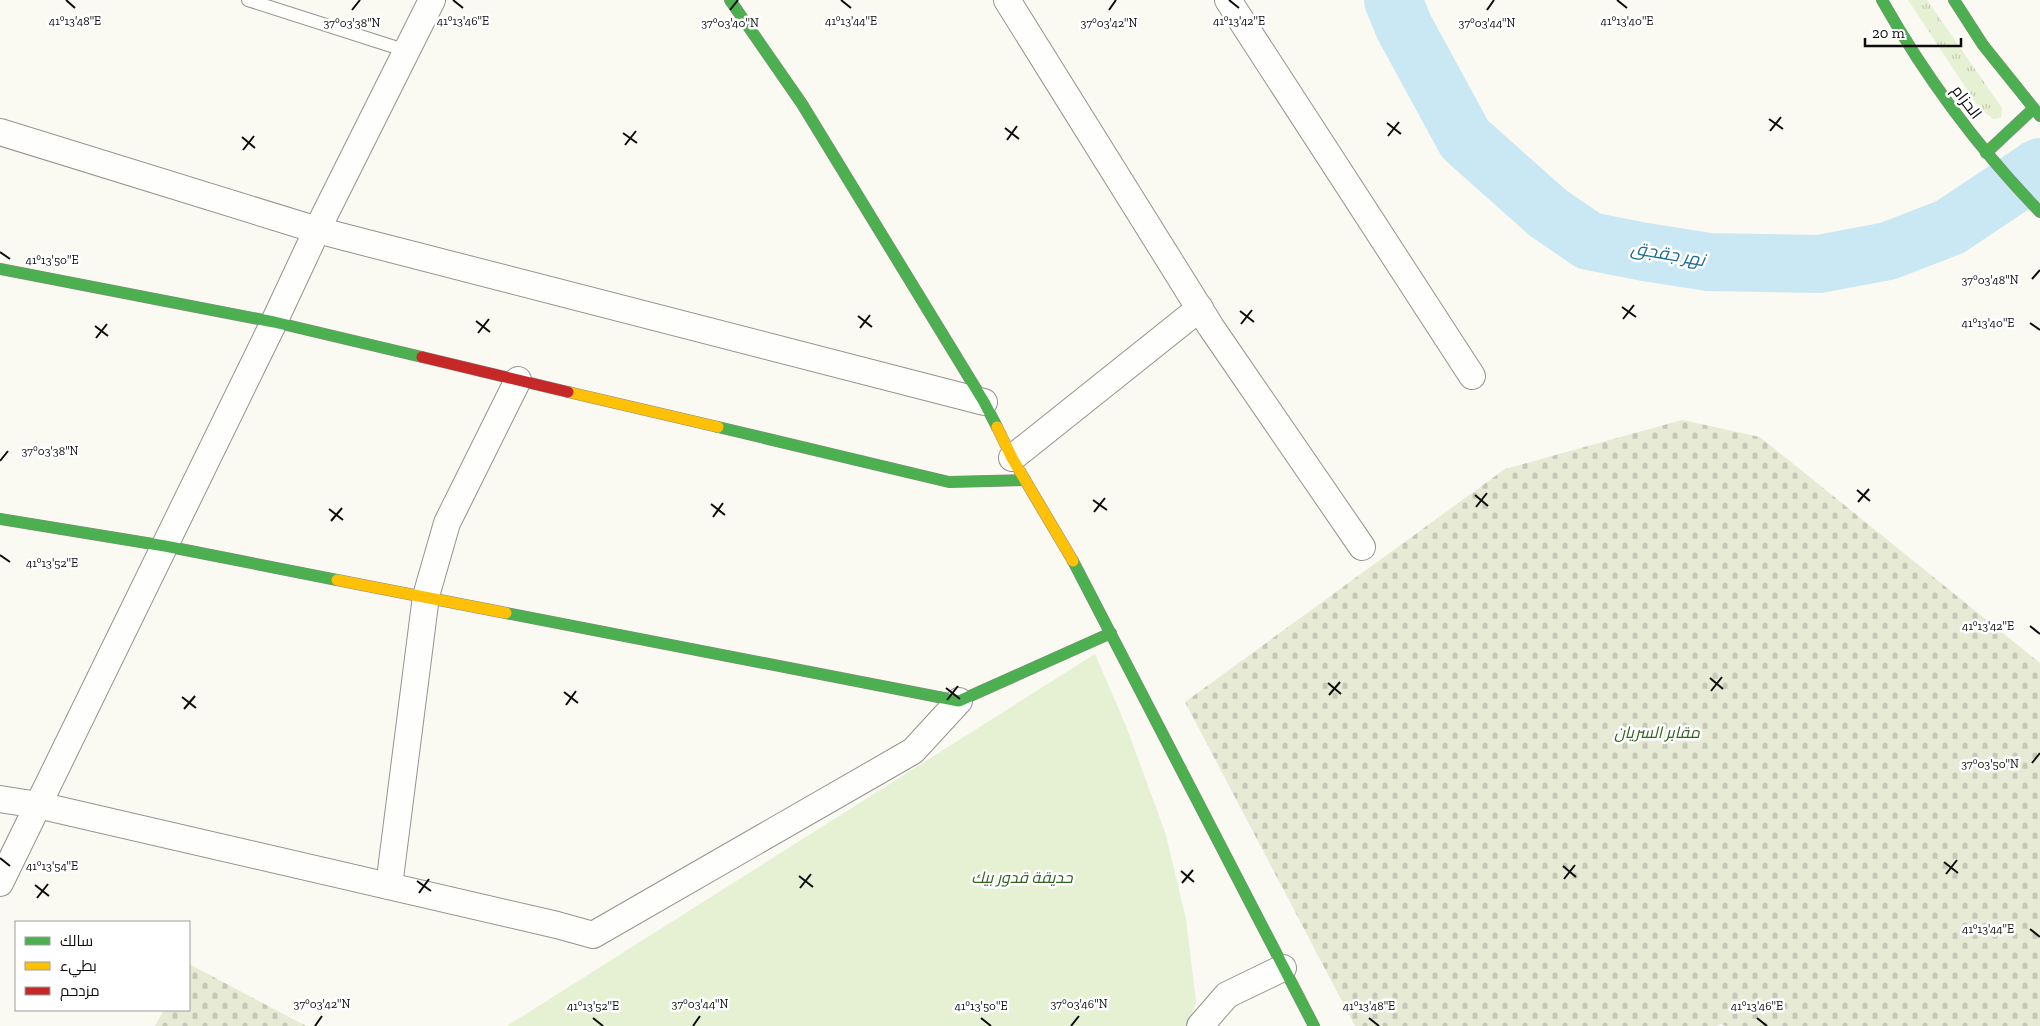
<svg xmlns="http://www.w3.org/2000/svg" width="2040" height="1026" viewBox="0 0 2040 1026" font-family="'Zilla Slab',Cairo,serif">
<defs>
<pattern id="grass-tufts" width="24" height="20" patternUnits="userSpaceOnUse" patternTransform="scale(1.25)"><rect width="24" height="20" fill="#e6f0d3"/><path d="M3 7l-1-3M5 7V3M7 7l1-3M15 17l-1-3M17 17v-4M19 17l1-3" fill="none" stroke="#c4cdb4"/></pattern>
<pattern id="cemetery-stones" width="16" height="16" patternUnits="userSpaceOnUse" patternTransform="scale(1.25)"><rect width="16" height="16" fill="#e7ebd6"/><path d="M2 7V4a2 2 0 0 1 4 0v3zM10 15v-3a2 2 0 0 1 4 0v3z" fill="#c5c8b6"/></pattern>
</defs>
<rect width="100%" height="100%" fill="#faf9f2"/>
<!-- grass -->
<g fill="url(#grass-tufts)">
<polygon points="1908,0 1927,0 2002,108 2001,117 1993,119 1980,109"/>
<polygon points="2022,143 2030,144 2040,155 2040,181 2016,152 2016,149"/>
</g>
<!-- cemetery -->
<g fill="url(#cemetery-stones)">
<polygon points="1682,420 1760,437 2040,663 2040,1026 1726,1026 1721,1024 1716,1026 1355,1026 1185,702 1505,469"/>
<polygon points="189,964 306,1026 155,1026 164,1010 189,1010"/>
</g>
<!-- park -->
<polygon fill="#e6f0d3" points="1095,654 1126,726 1165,832 1186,919 1196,1002 1188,1026 507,1026"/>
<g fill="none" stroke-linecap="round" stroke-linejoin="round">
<!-- river -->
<polyline stroke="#cae8f3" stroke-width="58" points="1393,0 1404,27 1465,139 1548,213 1589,241 1645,252 1709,262 1819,264 1888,251 1950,227 2040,167"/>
<defs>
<polyline id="lane" points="248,0 407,51"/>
<g id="street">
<polyline points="1007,0 1211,327 1362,547"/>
<polyline points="1228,0 1472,376"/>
<polyline points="0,132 317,230 984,402"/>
<polyline points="1012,458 1200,308"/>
<polyline points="0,799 38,805 557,925 593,935 913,751 959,701"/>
<polyline points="0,883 274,322 317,230 432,0"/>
<polyline points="389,886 426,596 447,523 518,380"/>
<polyline points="1200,1026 1227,995 1283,968"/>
</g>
<g id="fast">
<polyline points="730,0 802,104 984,402 997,427"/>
<path d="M 1882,0 C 1926,78 1978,148 2040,212"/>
<polyline points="1954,0 1983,45 2040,116"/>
<polyline points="1986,153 2033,109"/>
<polyline points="0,269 274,322 422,357"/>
<polyline points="718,427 949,482 1025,480"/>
<polyline points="0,519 165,546 337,580"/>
<polyline points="1073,561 1314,1026"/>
<polyline points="506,613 959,701 1111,633"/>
</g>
<g id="slow">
<polyline points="568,392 718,427"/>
<polyline points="997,427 1012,458 1073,561"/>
<polyline points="337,580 506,613"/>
</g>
<polyline id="jam" points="422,357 568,392"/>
</defs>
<!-- lane casing -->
<use href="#lane" stroke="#949390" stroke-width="14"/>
<!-- street casing -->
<use href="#street" stroke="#949390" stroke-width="28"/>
<!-- fast casing -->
<use href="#fast" stroke="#8a8a87" stroke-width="12"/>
<!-- slow casing -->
<use href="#slow" stroke="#8a8a87" stroke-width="12"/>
<!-- jam casing -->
<use href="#jam" stroke="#8a8a87" stroke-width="12"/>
<!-- lane -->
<use href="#lane" stroke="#fefefd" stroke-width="12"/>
<!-- street -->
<use href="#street" stroke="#fefefd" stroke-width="26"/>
<!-- fast -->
<use href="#fast" stroke="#4caf50" stroke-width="11"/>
<!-- slow -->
<use href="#slow" stroke="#ffc107" stroke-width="11"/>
<!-- jam -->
<use href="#jam" stroke="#c62828" stroke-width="11"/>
</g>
<!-- ticks -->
<path fill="none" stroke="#0d0d0d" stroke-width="2" d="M 66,0 L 75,8M 453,0 L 463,8M 841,0 L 851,8M 1229,0 L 1239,8M 1617,0 L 1627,8M 352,10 L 360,0M 730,10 L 738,0M 1109,10 L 1116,0M 1487,10 L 1494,0M 1769,119 L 1783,129M 1387,123 L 1401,134M 1005,128 L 1019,139M 1770,131 L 1781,117M 623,133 L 637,143M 1388,136 L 1399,122M 242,137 L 255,148M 1007,140 L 1017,126M 625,145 L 636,131M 243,150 L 254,136M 0,252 L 10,259M 2032,279 L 2040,270M 1622,307 L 1636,317M 1240,311 L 1254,322M 858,316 L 872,327M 1623,319 L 1634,305M 476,321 L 490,332M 2030,323 L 2040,330M 1241,324 L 1252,310M 95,326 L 108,336M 860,328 L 870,315M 478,333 L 489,319M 96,338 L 107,324M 0,461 L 8,451M 1857,490 L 1870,501M 1475,495 L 1488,506M 1093,500 L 1107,510M 1858,502 L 1869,489M 711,504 L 725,515M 1476,507 L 1487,493M 329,509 L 343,520M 1094,512 L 1105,498M 713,517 L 723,503M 331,521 L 342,508M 0,555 L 10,562M 2030,626 L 2040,634M 1710,678 L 1723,689M 1328,683 L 1341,694M 946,688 L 960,699M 1711,691 L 1722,677M 564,692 L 578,703M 1329,695 L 1340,682M 182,697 L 196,708M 947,700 L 958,686M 566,705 L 576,691M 184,709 L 195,696M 2032,763 L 2040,753M 0,858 L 10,866M 1944,862 L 1958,873M 1563,866 L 1576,877M 1181,871 L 1194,882M 1946,874 L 1957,860M 799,876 L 813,887M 1564,879 L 1575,865M 417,881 L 431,891M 1182,883 L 1193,870M 35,885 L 49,896M 800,888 L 811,874M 419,893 L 429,879M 37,898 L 48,884M 2030,929 L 2040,937M 593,1018 L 603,1026M 981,1018 L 991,1026M 1369,1018 L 1379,1026M 1757,1018 L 1767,1026M 315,1026 L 322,1016M 693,1026 L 700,1016M 1071,1026 L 1079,1016"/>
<g text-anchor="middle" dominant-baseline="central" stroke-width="5" stroke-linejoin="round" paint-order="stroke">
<!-- street labels -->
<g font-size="16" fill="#0d0d0d" stroke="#fff">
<text transform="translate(1967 102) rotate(53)">الحزام</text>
</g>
<!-- park labels -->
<g font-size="16" font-style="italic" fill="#336320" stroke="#fff">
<text x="1657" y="732">مقابر السريان</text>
<text x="1022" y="877">حديقة قدور بيك</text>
</g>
<!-- water labels -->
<g font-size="18" font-style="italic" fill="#1b6c9b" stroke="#fff">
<text transform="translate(1668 254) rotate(10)">نهر جقجق</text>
</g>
</g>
<g font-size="12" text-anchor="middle" fill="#0d0d0d" stroke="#fff" stroke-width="5" stroke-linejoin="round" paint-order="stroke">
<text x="75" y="25">41°13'48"E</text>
<text x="463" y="25">41°13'46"E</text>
<text x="851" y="25">41°13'44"E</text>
<text x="1239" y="25">41°13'42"E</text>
<text x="1627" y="25">41°13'40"E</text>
<text x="352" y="27">37°03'38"N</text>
<text x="1109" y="27">37°03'42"N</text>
<text x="1487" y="27">37°03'44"N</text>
<text x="730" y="27">37°03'40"N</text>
<text x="52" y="264">41°13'50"E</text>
<text x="1990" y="284">37°03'48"N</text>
<text x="1988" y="327">41°13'40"E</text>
<text x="50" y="455">37°03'38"N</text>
<text x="52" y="567">41°13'52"E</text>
<text x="1988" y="630">41°13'42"E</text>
<text x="1990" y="768">37°03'50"N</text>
<text x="52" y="870">41°13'54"E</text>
<text x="1988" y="933">41°13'44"E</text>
<text x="322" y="1008">37°03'42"N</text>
<text x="700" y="1008">37°03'44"N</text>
<text x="1079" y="1008">37°03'46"N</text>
<text x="593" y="1010">41°13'52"E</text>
<text x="981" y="1010">41°13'50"E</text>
<text x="1369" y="1010">41°13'48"E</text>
<text x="1757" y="1010">41°13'46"E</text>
</g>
<!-- legend -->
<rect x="15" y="921" width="175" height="90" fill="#ffffff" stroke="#9e9e9e"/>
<rect x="25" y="937" width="25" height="8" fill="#4caf50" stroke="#9e9e9e"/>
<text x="60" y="946" font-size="15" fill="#0d0d0d">سالك</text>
<rect x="25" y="962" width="25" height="8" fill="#ffc107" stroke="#9e9e9e"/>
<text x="60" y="971" font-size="15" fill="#0d0d0d">بطيء</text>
<rect x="25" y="987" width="25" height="8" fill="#c62828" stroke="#9e9e9e"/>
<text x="60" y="996" font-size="15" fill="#0d0d0d">مزدحم</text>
<!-- scale -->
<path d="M1865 38v8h96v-8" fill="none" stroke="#0d0d0d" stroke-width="2.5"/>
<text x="1872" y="38" font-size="15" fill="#0d0d0d" stroke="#ffffff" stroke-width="4" paint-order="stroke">20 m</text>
</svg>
